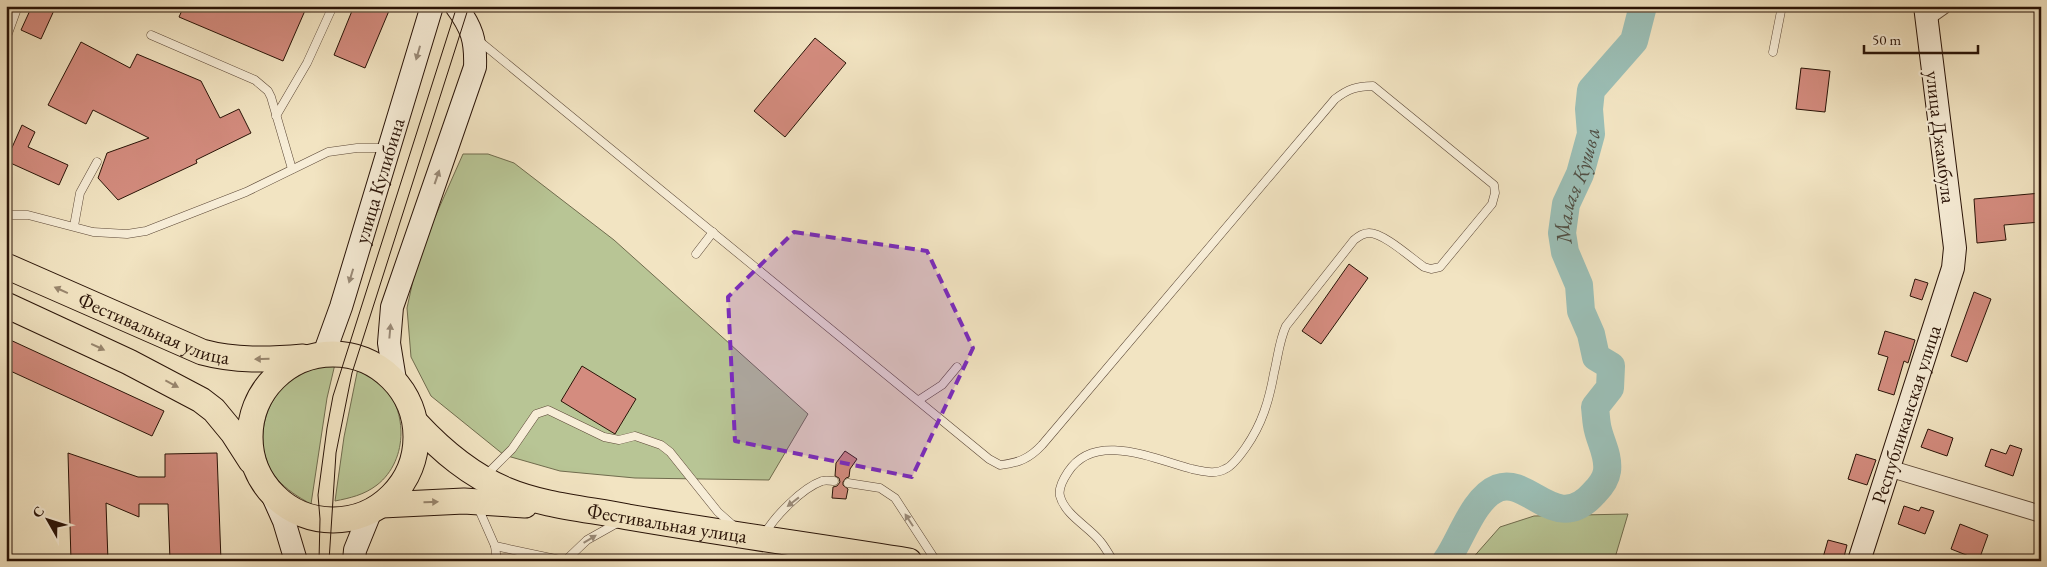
<svg xmlns="http://www.w3.org/2000/svg" width="2047" height="567" viewBox="0 0 2047 567" font-family="'EB Garamond',serif">
<rect width="100%" height="100%" fill="#f2e4c2"/>
<filter id="stains"><feTurbulence type="fractalNoise" baseFrequency=".004" numOctaves="4"/><feColorMatrix values="0 0 0 0 .2 0 0 0 0 .09 0 0 0 0 .02 0 0 0 .5 -.17"/></filter>
<radialGradient id="worn" r=".72"><stop offset=".6" stop-color="#630" stop-opacity="0"/><stop offset="1" stop-color="#630" stop-opacity=".3"/></radialGradient>
<!-- green -->
<g fill="#b8c595" stroke="#706c4e">
<polygon points="463,154 488,154 514,163 614,240 808,414 769,480 635,478 560,471 504,455 431,396 411,357 407,308 419,253"/>
<path d="M 335,364 L 327,398 L 311,504 C 298,497 287,490 277,479 C 246,441 269,382 312,367 C 319,365 328,365 335,364 Z"/>
<path d="M 358,368 C 364,372 372,375 377,380 C 409,406 409,460 377,485 C 364,495 350,498 335,501 L 344,437 Z"/>
<polygon points="1628,514 1614,561 1470,561 1500,527 1534,516"/>
</g>
<g fill="none" stroke-linecap="round" stroke-linejoin="round">
<!-- river -->
<path stroke="#9bbeb5" stroke-width="28" id="s1" d="M 1446,561 C 1461,540 1473,498 1498,488 C 1529,476 1556,536 1594,493 C 1600,487 1606,479 1607,471 C 1609,456 1601,443 1598,430 C 1596,423 1596,415 1595,407 L 1610,388 L 1611,366 L 1596,357 L 1591,334 L 1581,311 L 1579,285 L 1565,252 L 1562,233 L 1566,204 L 1580,174 L 1591,134 L 1589,109 L 1591,90 L 1634,41 L 1643,6"/>
</g>
<!-- building -->
<g fill="#d48c7f" stroke="#291307">
<polygon points="32,6 56,6 41,39 21,30"/>
<polygon points="184,6 307,6 283,61 179,17"/>
<polygon points="354,6 391,6 365,68 334,55"/>
<polygon points="815,38 846,63 785,137 754,111"/>
<polygon points="81,42 130,68 137,54 201,81 220,118 239,109 251,133 196,160 197,163 118,200 98,178 107,153 149,138 93,110 86,124 48,105"/>
<polygon points="1801,68 1830,71 1825,112 1796,109"/>
<polygon points="22,125 35,132 28,147 68,165 59,185 6,161"/>
<polygon points="2041,193 2041,222 2004,225 2006,240 1977,243 1974,199"/>
<polygon points="1349,264 1368,278 1321,344 1302,331"/>
<polygon points="1915,279 1928,283 1922,300 1910,296"/>
<polygon points="1974,292 1991,299 1967,362 1951,356"/>
<polygon points="1885,331 1915,340 1908,363 1904,361 1894,395 1878,390 1888,357 1878,354"/>
<polygon points="6,338 164,411 152,436 6,369"/>
<polygon points="582,366 636,399 615,434 561,401"/>
<polygon points="1928,429 1953,438 1947,456 1921,447"/>
<polygon points="2010,445 2022,449 2013,476 1985,466 1991,449 2006,454"/>
<polygon points="845,451 857,459 850,469 849,477 846,478 843,482 843,485 848,489 846,499 832,498 833,487 837,486 840,482 839,478 835,476 836,463"/>
<polygon points="68,453 138,477 165,477 165,454 217,453 221,561 170,561 168,504 139,504 139,517 106,503 108,561 71,561"/>
<polygon points="1856,454 1876,460 1867,485 1848,479"/>
<polygon points="1904,506 1919,511 1921,507 1934,511 1925,534 1898,524"/>
<polygon points="1960,524 1988,535 1979,560 1951,549"/>
<polygon points="1828,540 1847,545 1843,561 1822,561"/>
</g>
<g fill="none" stroke-linecap="round" stroke-linejoin="round">
<defs>
<g id="lane">
<polyline points="151,35 255,80 268,91 271,97 292,169"/>
<polyline points="6,39 18,6"/>
<path d="M 478,40 L 989,459 L 1000,465 C 1018,463 1029,459 1042,445 L 1335,99 C 1348,89 1357,86 1373,86 L 1494,185 L 1495,193 L 1492,204 L 1440,267 L 1431,269 L 1424,267 C 1411,258 1384,233 1369,233 C 1363,233 1359,236 1354,240 L 1286,326 C 1279,341 1278,357 1274,373 C 1269,401 1262,424 1246,447 C 1241,454 1233,466 1225,469 C 1215,475 1203,471 1192,469 C 1156,460 1095,430 1068,472 C 1064,478 1058,488 1060,496 C 1065,515 1089,527 1100,541 C 1105,547 1109,554 1113,561"/>
<polyline points="1773,52 1782,6"/>
<polyline points="276,116 307,63 333,6"/>
<polyline points="6,215 28,215 93,232 127,234 146,231 246,192 328,152 357,148 386,148"/>
<polyline points="74,226 80,193 97,162"/>
<polyline points="696,254 713,232"/>
<polyline points="919,400 942,385 957,367"/>
<polyline points="485,476 512,449 536,414 548,410 604,437 619,440 635,436 661,445 670,452 718,512 735,527"/>
<polyline points="848,483 880,488 895,498 936,561"/>
<polyline points="477,505 495,546 565,561 587,540 619,522"/>
<path d="M 764,535 C 774,517 802,488 822,481 C 826,480 831,481 834,481"/>
<polyline points="495,546 497,561"/>
</g>
<g id="street">
<polyline points="1926,18 1943,6"/>
<polyline points="1888,468 2041,514"/>
</g>
<g id="secondary">
<path id="s2" d="M 324,354 L 341,307 L 432,6"/>
<path d="M 395,380 L 389,343 L 392,307 L 475,67 C 476,40 472,28 456,6"/>
<polyline points="271,492 284,521 296,561"/>
<polyline points="354,561 355,550 370,513"/>
<path id="s3" d="M 1859,561 L 1953,268 L 1955,248 L 1925,6"/>
</g>
<g id="primary">
<path id="s4" d="M 6,266 L 202,352 C 235,361 269,360 303,357"/>
<polyline points="6,305 129,362 201,400 214,410 233,433 251,461"/>
<circle cx="333" cy="437" r="83"/>
<path id="s5" d="M 416,423 C 442,451 470,475 506,490 C 544,506 588,509 628,517 C 721,533 815,546 909,561"/>
<polyline points="382,505 464,501 525,505"/>
</g>
</defs>
<!-- lane casing -->
<use href="#lane" stroke="#5b4736" stroke-width="9"/>
<!-- street casing -->
<use href="#street" stroke="#5b4736" stroke-width="18"/>
<!-- secondary casing -->
<use href="#secondary" stroke="#291307" stroke-width="24"/>
<!-- primary casing -->
<use href="#primary" stroke="#291307" stroke-width="27"/>
<!-- lane -->
<use href="#lane" stroke="#f7edd7" stroke-width="8"/>
<!-- street -->
<use href="#street" stroke="#f7edd7" stroke-width="16"/>
<!-- secondary -->
<use href="#secondary" stroke="#f7edd7" stroke-width="22"/>
<!-- primary -->
<use href="#primary" stroke="#f2e4c2" stroke-width="25"/>
<!-- tram -->
<g stroke="#291307" stroke-width="1">
<polyline points="319,561 320,519 318,495 327,428 333,396 457,6"/>
<polyline points="329,561 336,453 352,373 469,6"/>
</g>
</g>
<!-- one-way arrows -->
<defs><path id="oneway-solid" d="M-6-.8H1V-3.2L6.5 0L1 3.2V.8H-6Z" transform="scale(1.25)"/></defs>
<g fill="#9a8b79">
<use href="#oneway-solid" transform="translate(418 53) rotate(106)"/>
<use href="#oneway-solid" transform="translate(437 177) rotate(-71)"/>
<use href="#oneway-solid" transform="translate(351 276) rotate(107)"/>
<use href="#oneway-solid" transform="translate(390 331) rotate(-85)"/>
<use href="#oneway-solid" transform="translate(793 502) rotate(142)"/>
<use href="#oneway-solid" transform="translate(909 520) rotate(-123)"/>
<use href="#oneway-solid" transform="translate(590 539) rotate(-31)"/>
</g>
<g fill="#98866e">
<use href="#oneway-solid" transform="translate(61 290) rotate(-156)"/>
<use href="#oneway-solid" transform="translate(98 347) rotate(25)"/>
<use href="#oneway-solid" transform="translate(262 359) rotate(179)"/>
<use href="#oneway-solid" transform="translate(172 384) rotate(28)"/>
<use href="#oneway-solid" transform="translate(431 502) rotate(-2)"/>
</g>
<!-- marked area -->
<path fill="#7b2cbf" fill-opacity="0.2" stroke="#7b2cbf" stroke-width="4" stroke-dasharray="10 6" stroke-linejoin="round" d="M 794,232 L 927,251 L 973,348 L 912,477 L 735,441 L 728,297 Z"/>
<g text-anchor="middle" dominant-baseline="central" stroke-width="4.5" stroke-linejoin="round" paint-order="stroke">
<!-- street labels -->
<g font-size="20" fill="#291307" stroke="#f7edd7">
<text transform="translate(1941 137) rotate(83)">улица Джамбула</text>
<text stroke="none"><textPath href="#s2" startOffset="182">улица Кулибина</textPath></text>
<text stroke="none"><textPath href="#s4" startOffset="161">Фестивальная улица</textPath></text>
<text stroke="none"><textPath href="#s3" startOffset="154">Республиканская улица</textPath></text>
<text stroke="none"><textPath href="#s5" startOffset="278">Фестивальная улица</textPath></text>
</g>
<!-- water labels -->
<g font-size="21" font-style="italic" fill="#514f44" stroke="#f7edd7">
<text stroke="none"><textPath href="#s1" startOffset="531">Малая Кушва</textPath></text>
</g>
</g>
<!-- margin -->
<rect width="2047" height="567" fill="none" stroke="#f2e4c2" stroke-width="25"/>
<rect x="8" y="8" width="2032" height="552" fill="none" stroke="#291307" stroke-width="2.5"/>
<rect x="12" y="12" width="2022" height="542" fill="none" stroke="#291307"/>
<!-- north arrow -->
<g transform="translate(48 520) rotate(309)" stroke="#f7edd7" stroke-width="4" paint-order="stroke">
<path d="M0-4L9 19L0 12L-9 19Z" fill="#291307"/>
<text y="-8" font-size="14" font-weight="bold" text-anchor="middle" fill="#291307">С</text>
</g>
<!-- scale -->
<path d="M1864 45v8h114v-8" fill="none" stroke="#291307" stroke-width="2.5"/>
<text x="1872" y="45" font-size="15" fill="#291307" stroke="#f7edd7" stroke-width="4" paint-order="stroke">50 m</text>
<rect width="100%" height="100%" filter="url(#stains)"/>
<rect width="100%" height="100%" fill="url(#worn)"/>
</svg>
